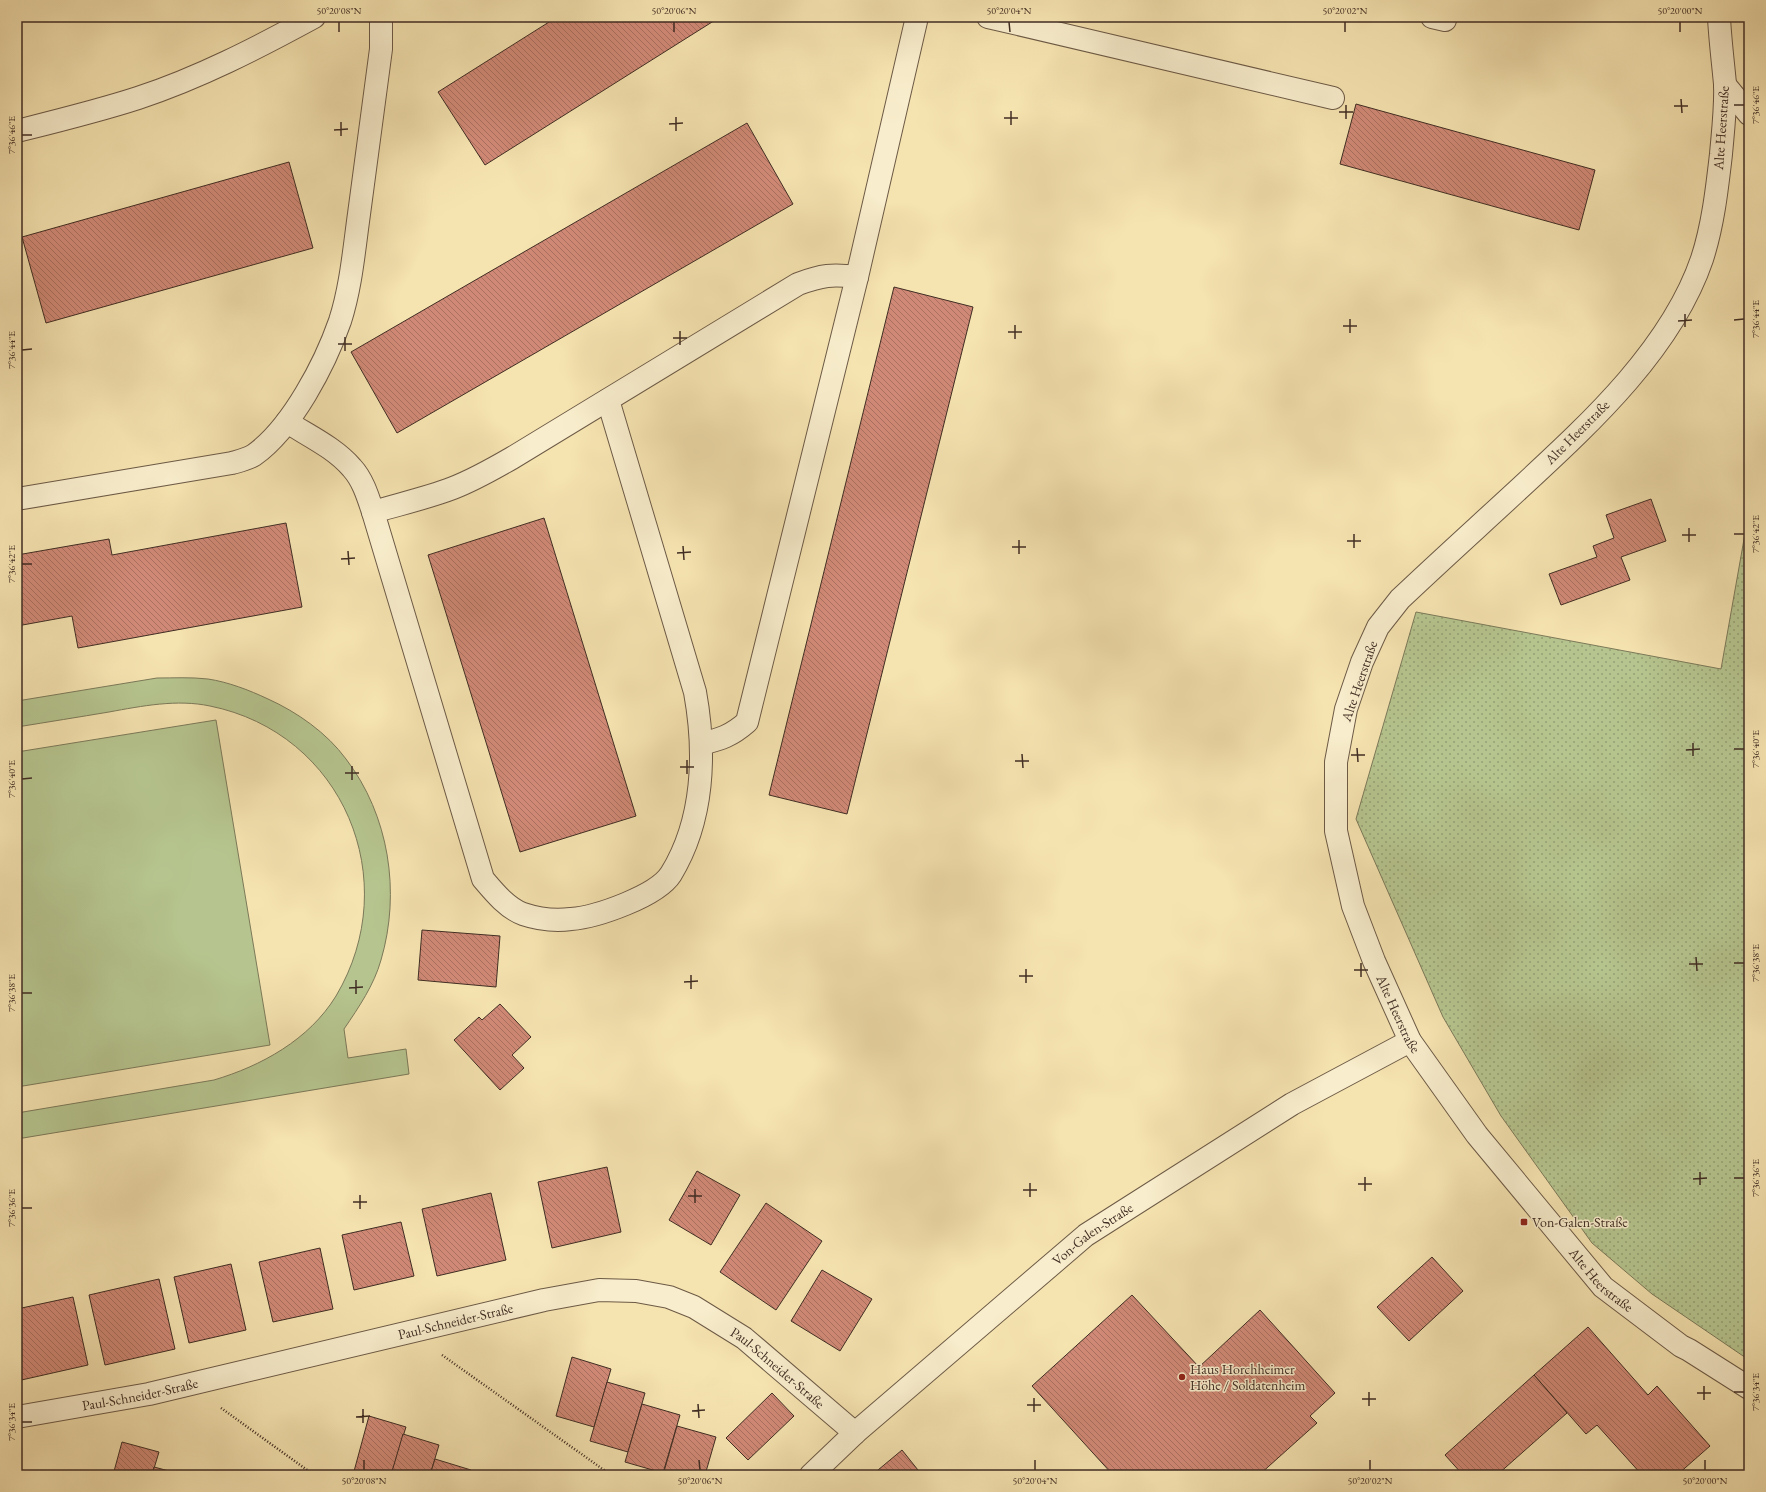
<svg xmlns="http://www.w3.org/2000/svg" width="1766" height="1492" viewBox="0 0 1766 1492" font-family="'EB Garamond',serif">
<defs>
<pattern id="grass-dots" width="8" height="8" patternUnits="userSpaceOnUse"><rect width="8" height="8" fill="#b6c58f"/><path d="M2 2h.1M6 6h.1" fill="none" stroke="#95a074" stroke-width="1.8" stroke-linecap="round"/></pattern>
<pattern id="building-back-hatch" width="6" height="6" patternUnits="userSpaceOnUse"><rect width="6" height="6" fill="#d08976"/><path d="M-1 5l2 2M0 0l6 6M5-1l2 2" fill="none" stroke="#aa7060"/></pattern>
</defs>
<rect width="100%" height="100%" fill="#f5e3b0"/>
<filter id="stains"><feTurbulence type="fractalNoise" baseFrequency=".005" numOctaves="4"/><feColorMatrix values="0 0 0 0 .2 0 0 0 0 .09 0 0 0 0 .02 0 0 0 .5 -.17"/></filter>
<radialGradient id="worn" r=".72"><stop offset=".6" stop-color="#630" stop-opacity="0"/><stop offset="1" stop-color="#630" stop-opacity=".3"/></radialGradient>
<!-- grass -->
<polygon fill="url(#grass-dots)" stroke="#7b7959" points="1749,511 1749,1360 1652,1294 1592,1243 1501,1116 1443,1017 1356,819 1416,612 1721,669"/>
<!-- green -->
<g fill="#b6c58f" stroke="#7b7959">
<path d="M 157,678 C 173,678 191,677 208,679 C 228,682 249,690 268,699 C 297,712 327,733 346,759 C 389,815 401,892 381,960 C 374,985 359,1007 344,1029 L 348,1058 L 406,1049 L 409,1074 L 17,1139 L 17,1113 L 214,1080 C 261,1066 309,1040 336,996 C 405,880 343,733 210,706 C 177,699 142,706 109,712 C 79,717 48,722 17,727 L 17,701 Z"/>
<polygon points="216,720 270,1045 17,1087 17,752"/>
</g>
<!-- building -->
<g fill="url(#building-back-hatch)" stroke="#402d23">
<polygon points="557,17 720,17 485,165 438,92"/>
<polygon points="1356,104 1595,170 1579,230 1340,164"/>
<polygon points="747,123 793,204 397,433 351,352"/>
<polygon points="289,162 313,248 46,323 22,237"/>
<polygon points="894,287 973,307 847,814 769,795"/>
<polygon points="1651,499 1666,541 1621,557 1630,580 1561,605 1549,574 1597,557 1593,546 1614,538 1606,515"/>
<polygon points="544,518 636,816 520,852 428,555"/>
<polygon points="286,523 302,607 78,648 72,616 17,626 17,555 109,539 112,555"/>
<polygon points="422,930 500,936 496,987 418,980"/>
<polygon points="500,1004 531,1037 512,1055 524,1068 500,1090 454,1040 479,1017 482,1020"/>
<polygon points="607,1167 621,1232 552,1248 538,1182"/>
<polygon points="697,1171 740,1195 711,1245 669,1220"/>
<polygon points="491,1193 506,1260 437,1276 422,1209"/>
<polygon points="766,1203 822,1241 776,1310 720,1272"/>
<polygon points="401,1222 414,1276 354,1290 342,1235"/>
<polygon points="320,1248 333,1309 273,1322 259,1262"/>
<polygon points="1432,1257 1463,1291 1409,1341 1377,1307"/>
<polygon points="231,1264 246,1330 189,1343 174,1277"/>
<polygon points="822,1270 872,1299 840,1351 791,1321"/>
<polygon points="159,1279 175,1349 105,1365 89,1295"/>
<polygon points="1132,1295 1199,1367 1260,1310 1335,1393 1310,1416 1317,1423 1259,1475 1113,1475 1032,1386"/>
<polygon points="73,1297 88,1365 17,1381 17,1309"/>
<polygon points="1588,1327 1648,1395 1657,1386 1710,1446 1677,1475 1642,1475 1597,1425 1586,1434 1534,1375"/>
<polygon points="572,1357 611,1369 594,1427 556,1416"/>
<polygon points="1534,1375 1567,1413 1497,1475 1463,1475 1445,1455"/>
<polygon points="607,1382 645,1393 628,1452 590,1441"/>
<polygon points="772,1393 794,1416 748,1460 726,1438"/>
<polygon points="642,1404 680,1415 663,1473 625,1462"/>
<polygon points="369,1416 406,1427 391,1475 353,1475"/>
<polygon points="677,1426 716,1437 705,1475 663,1475"/>
<polygon points="403,1434 439,1445 430,1475 391,1475"/>
<polygon points="122,1442 159,1452 152,1475 113,1475"/>
<polygon points="902,1450 922,1475 872,1475"/>
<polygon points="435,1459 471,1470 470,1475 430,1475"/>
<polygon points="154,1467 184,1475 152,1475"/>
</g>
<g fill="none" stroke-linecap="round" stroke-linejoin="round">
<defs>
<g id="minor">
<polyline points="988,17 1333,98"/>
<polyline points="1432,17 1445,20"/>
<path id="s1" d="M 1719,17 C 1720,39 1723,62 1725,84 C 1726,107 1723,131 1721,154 C 1717,189 1713,225 1702,259 C 1671,350 1588,425 1519,489 C 1479,526 1439,562 1400,599 L 1378,627 L 1362,662 L 1346,709 L 1336,762 L 1336,831 L 1353,906 L 1374,961 L 1410,1041 L 1477,1135 L 1603,1287 L 1681,1346 L 1689,1350 L 1749,1388"/>
<polyline points="1725,85 1749,114"/>
<path d="M 17,131 C 57,121 98,111 138,98 C 199,78 257,48 314,17"/>
<path d="M 287,422 C 309,436 335,448 352,468 C 363,480 368,497 373,512 L 483,879 C 494,892 507,908 523,914 C 538,919 556,921 571,919 C 597,917 657,896 671,874 C 704,820 706,753 695,692 L 608,400"/>
<path d="M 17,499 L 232,463 C 239,461 248,459 254,455 C 292,428 325,364 340,321 C 351,287 354,250 359,214 C 366,159 374,104 381,49 L 381,17"/>
<path d="M 373,512 C 400,504 427,498 453,488 C 474,480 493,469 512,458 L 798,284 C 822,275 832,274 857,277"/>
<path d="M 701,744 C 721,739 731,736 747,722 L 857,277 L 917,17"/>
<path id="s2" d="M 17,1417 L 149,1394 L 544,1300 L 599,1290 L 636,1291 L 669,1297 L 694,1307 L 744,1338 L 855,1433"/>
<path id="s3" d="M 811,1475 L 855,1433 L 1086,1235 L 1292,1104 L 1410,1041"/>
</g>
</defs>
<!-- minor casing -->
<use href="#minor" stroke="#6d5a46" stroke-width="24"/>
<!-- path -->
<g stroke="#402d23" stroke-width="2.5" stroke-dasharray="1 2" stroke-linecap="butt">
<polyline points="442,1355 611,1475"/>
<polyline points="221,1408 314,1475"/>
<polyline points="17,1467 28,1475"/>
</g>
<!-- minor -->
<use href="#minor" stroke="#f8edcc" stroke-width="22"/>
</g>
<!-- ticks -->
<path fill="none" stroke="#402d23" stroke-width="1.5" d="M 339,22 L 339,32M 674,22 L 674,32M 1009,22 L 1010,32M 1345,22 L 1345,32M 1680,22 L 1680,32M 1681,99 L 1682,113M 1346,105 L 1346,119M 1734,105 L 1744,105M 1674,106 L 1688,106M 1011,111 L 1011,125M 1339,112 L 1353,112M 676,117 L 676,131M 1004,118 L 1018,118M 341,122 L 341,136M 669,124 L 683,123M 334,130 L 348,129M 22,135 L 32,135M 1685,314 L 1685,327M 1350,319 L 1350,333M 1734,320 L 1744,319M 1678,321 L 1692,320M 1015,325 L 1015,339M 1343,326 L 1357,326M 680,331 L 680,345M 1008,332 L 1022,332M 345,337 L 345,351M 673,338 L 687,338M 338,344 L 352,344M 22,350 L 32,349M 1689,528 L 1689,542M 1354,534 L 1354,548M 1734,534 L 1744,534M 1682,535 L 1696,535M 1019,540 L 1019,554M 1347,541 L 1361,541M 683,546 L 684,560M 1012,547 L 1026,547M 348,551 L 349,565M 677,553 L 691,552M 341,559 L 355,558M 22,564 L 32,564M 1693,743 L 1693,756M 1357,748 L 1358,762M 1734,749 L 1744,749M 1686,750 L 1700,749M 1022,754 L 1023,768M 1351,755 L 1365,755M 687,760 L 687,774M 1015,761 L 1029,761M 352,766 L 352,780M 680,767 L 694,767M 345,773 L 359,773M 22,779 L 32,778M 1696,957 L 1697,971M 1361,963 L 1361,977M 1734,963 L 1744,963M 1689,964 L 1703,964M 1026,969 L 1026,983M 1354,970 L 1368,970M 691,975 L 691,989M 1019,976 L 1033,976M 356,980 L 356,994M 684,982 L 698,981M 349,988 L 363,987M 22,993 L 32,993M 1700,1172 L 1700,1185M 1365,1177 L 1365,1191M 1734,1178 L 1744,1178M 1693,1179 L 1707,1178M 1030,1183 L 1030,1197M 1358,1184 L 1372,1184M 695,1189 L 695,1203M 1023,1190 L 1037,1190M 360,1195 L 360,1209M 688,1196 L 702,1196M 353,1202 L 367,1202M 22,1208 L 32,1208M 1704,1386 L 1704,1400M 1369,1392 L 1369,1406M 1734,1392 L 1744,1392M 1697,1393 L 1711,1393M 1034,1398 L 1034,1412M 1362,1399 L 1376,1399M 698,1404 L 699,1418M 1027,1405 L 1041,1405M 363,1409 L 363,1423M 692,1411 L 705,1410M 356,1417 L 370,1416M 22,1422 L 32,1422M 364,1460 L 364,1470M 699,1460 L 700,1470M 1035,1460 L 1035,1470M 1370,1460 L 1370,1470M 1705,1460 L 1705,1470"/>
<!-- markers -->
<g fill="#8f2418" stroke="#f8edcc" stroke-width="1.5">
<rect x="1520" y="1218" width="8" height="8" rx="2"/>
<circle cx="1182" cy="1377" r="4"/>
</g>
<g text-anchor="middle" dominant-baseline="central" stroke-width="3" stroke-linejoin="round" paint-order="stroke">
<!-- street labels -->
<g font-size="14" fill="#402d23" stroke="#f8edcc">
<text transform="translate(1721 128) rotate(-86)">Alte Heerstraße</text>
<text transform="translate(1577 432) rotate(-45)">Alte Heerstraße</text>
<text transform="translate(1359 681) rotate(-71)">Alte Heerstraße</text>
<text stroke="none"><textPath href="#s1" startOffset="1144">Alte Heerstraße</textPath></text>
<text stroke="none"><textPath href="#s3" startOffset="371">Von-Galen-Straße</textPath></text>
<text stroke="none"><textPath href="#s1" startOffset="1480">Alte Heerstraße</textPath></text>
<text stroke="none"><textPath href="#s2" startOffset="449">Paul-Schneider-Straße</textPath></text>
<text stroke="none"><textPath href="#s2" startOffset="797">Paul-Schneider-Straße</textPath></text>
<text stroke="none"><textPath href="#s2" startOffset="125">Paul-Schneider-Straße</textPath></text>
</g>
<!-- poi labels -->
<g font-size="14" fill="#402d23" stroke="#f8edcc" text-anchor="start">
<text x="1532" y="1222">Von-Galen-Straße</text>
<text x="1190" y="1369">Haus Horchheimer<tspan x="1190" dy="16">Höhe / Soldatenheim</tspan></text>
</g>
</g>
<!-- margin -->
<rect width="1766" height="1492" fill="none" stroke="#f5e3b0" stroke-width="44"/>
<rect x="22" y="22" width="1722" height="1448" fill="none" stroke="#402d23" stroke-width="1.5"/>
<g font-size="10" text-anchor="middle" fill="#402d23">
<text x="339" y="14">50°20'08"N</text>
<text x="674" y="14">50°20'06"N</text>
<text x="1009" y="14">50°20'04"N</text>
<text x="1345" y="14">50°20'02"N</text>
<text x="1680" y="14">50°20'00"N</text>
<text transform="translate(1755 105) rotate(-90)" y="4">7°36'46"E</text>
<text transform="translate(11 135) rotate(-90)" y="4">7°36'46"E</text>
<text transform="translate(1755 319) rotate(-90)" y="4">7°36'44"E</text>
<text transform="translate(11 350) rotate(-90)" y="4">7°36'44"E</text>
<text transform="translate(1755 534) rotate(-90)" y="4">7°36'42"E</text>
<text transform="translate(11 564) rotate(-90)" y="4">7°36'42"E</text>
<text transform="translate(1755 749) rotate(-90)" y="4">7°36'40"E</text>
<text transform="translate(11 779) rotate(-90)" y="4">7°36'40"E</text>
<text transform="translate(1755 963) rotate(-90)" y="4">7°36'38"E</text>
<text transform="translate(11 993) rotate(-90)" y="4">7°36'38"E</text>
<text transform="translate(1755 1178) rotate(-90)" y="4">7°36'36"E</text>
<text transform="translate(11 1208) rotate(-90)" y="4">7°36'36"E</text>
<text transform="translate(1755 1392) rotate(-90)" y="4">7°36'34"E</text>
<text transform="translate(11 1422) rotate(-90)" y="4">7°36'34"E</text>
<text x="364" y="1484">50°20'08"N</text>
<text x="700" y="1484">50°20'06"N</text>
<text x="1035" y="1484">50°20'04"N</text>
<text x="1370" y="1484">50°20'02"N</text>
<text x="1705" y="1484">50°20'00"N</text>
</g>
<rect width="100%" height="100%" filter="url(#stains)"/>
<rect width="100%" height="100%" fill="url(#worn)"/>
</svg>
